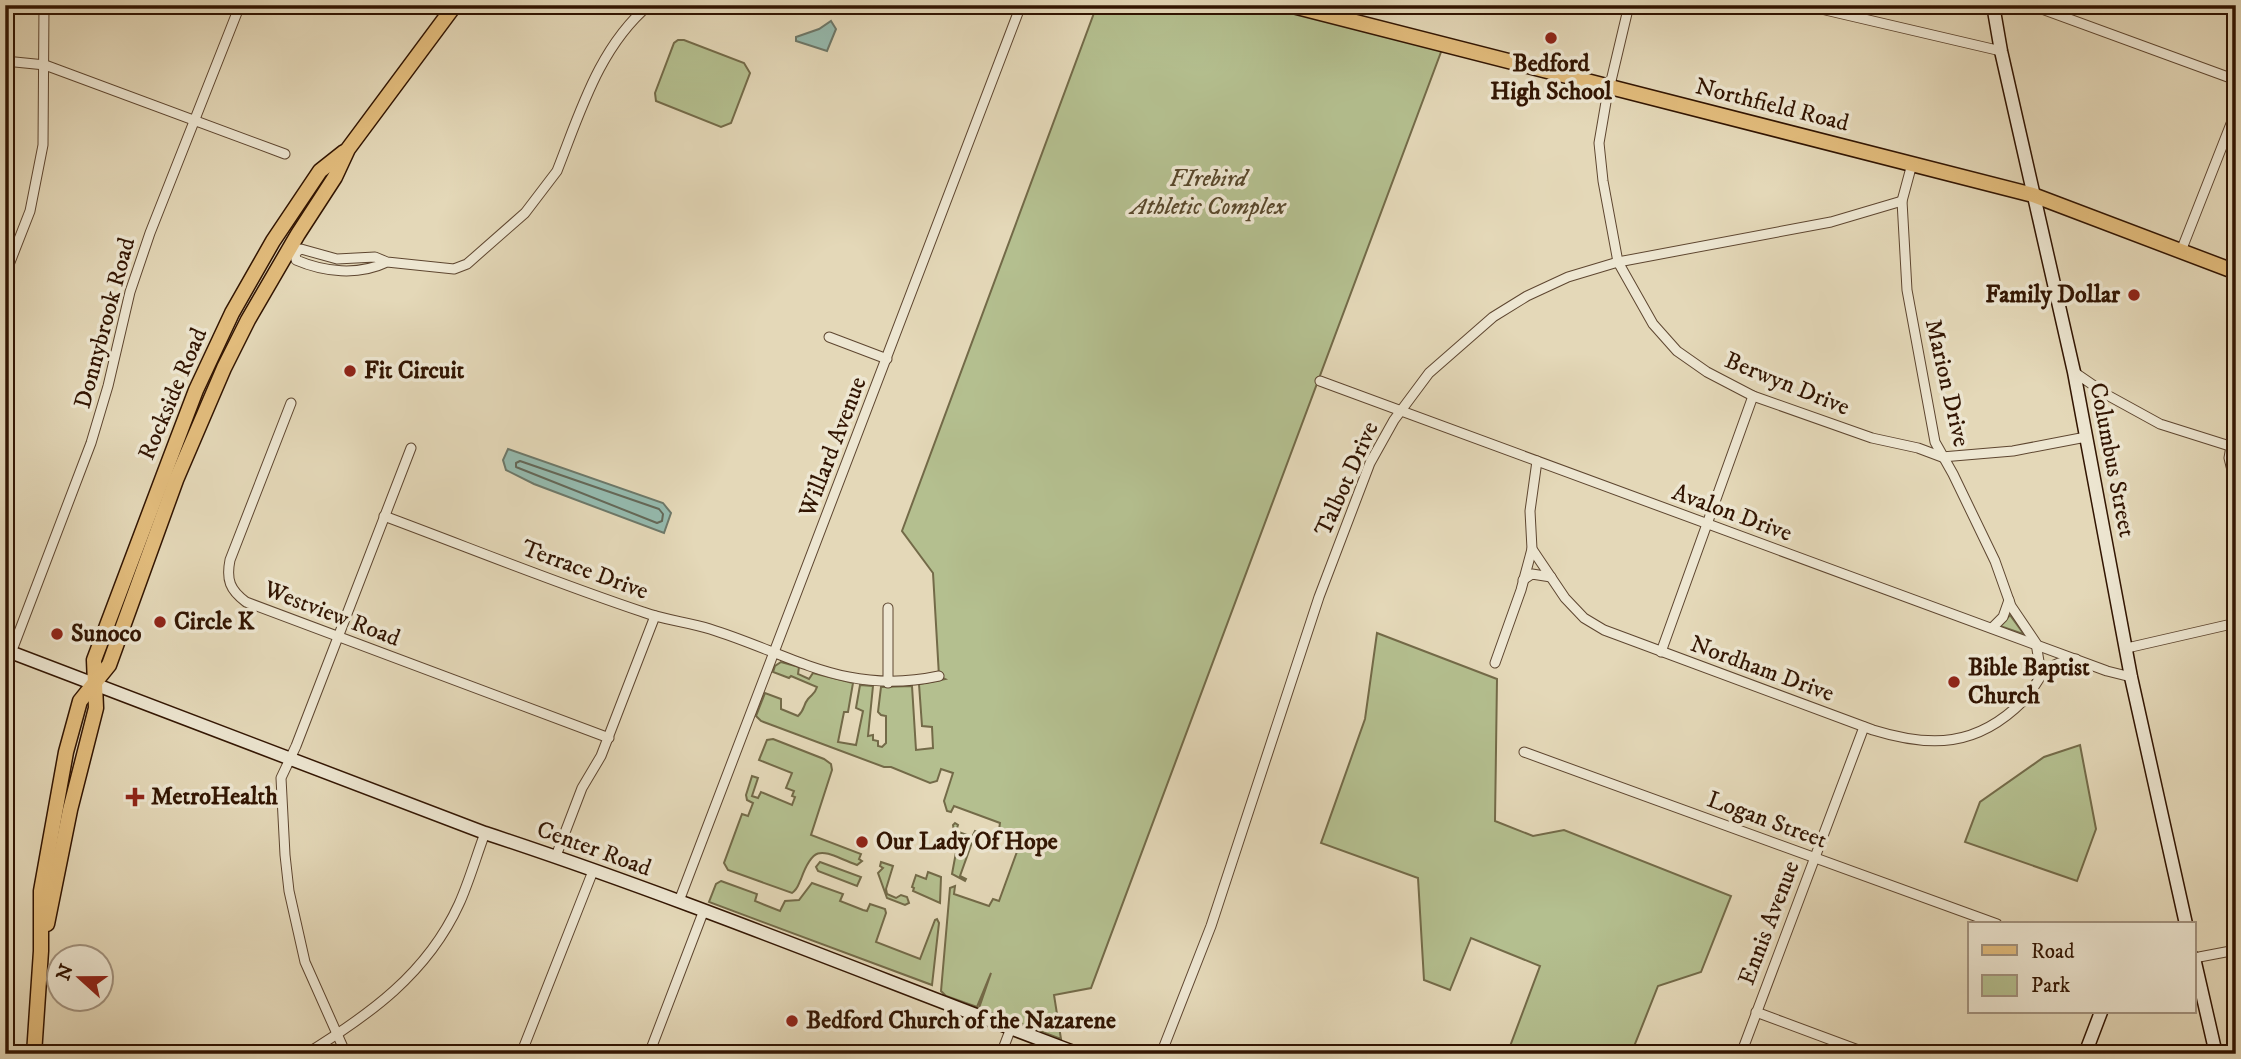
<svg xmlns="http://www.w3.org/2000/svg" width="2241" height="1059" viewBox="0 0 2241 1059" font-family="'IM FELL DW Pica',serif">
<rect width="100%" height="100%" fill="#e4d8b8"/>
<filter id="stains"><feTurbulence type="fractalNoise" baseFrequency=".00286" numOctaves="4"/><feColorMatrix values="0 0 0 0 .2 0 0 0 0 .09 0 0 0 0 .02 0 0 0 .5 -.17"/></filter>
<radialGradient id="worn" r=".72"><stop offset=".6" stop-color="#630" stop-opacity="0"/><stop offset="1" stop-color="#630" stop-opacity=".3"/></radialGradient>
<!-- green -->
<g fill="#b4bf8f" stroke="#736a48" stroke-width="2">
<path d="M 1097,5 L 1289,5 L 1444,44 L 1091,988 L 1054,995 L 1061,1039 L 979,1008 L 991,973 L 977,1007 L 946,996 L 941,991 L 950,888 L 955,886 L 954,894 L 989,906 L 993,899 L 999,901 L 1022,838 L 999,830 L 1000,823 L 954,806 L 951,812 L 947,811 L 944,801 L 953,773 L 941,769 L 937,781 L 930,783 L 891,767 L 884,767 L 761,721 L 756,716 L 765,693 L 781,699 L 781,709 L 798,716 C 805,710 803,705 808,699 C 812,694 815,694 817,687 L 791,676 L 789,678 L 773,672 L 775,666 L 781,662 L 799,667 L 798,674 L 809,679 L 813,673 L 853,683 L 848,712 L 844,712 L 838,742 L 856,745 L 863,711 L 856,708 L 860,685 L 873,686 L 868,736 L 873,735 L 873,740 L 878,741 L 878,746 L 882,747 L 886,743 L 886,716 L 881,715 L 878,712 L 881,687 L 912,686 L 916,750 L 933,748 L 932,727 L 922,726 L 919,684 L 945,679 L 939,676 L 933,573 L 902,531 Z"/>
<polygon points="678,40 684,40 744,63 750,73 731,123 721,127 656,101 655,93 674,43"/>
<polygon points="2010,615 2023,633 2023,634 2000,626"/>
<polygon points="1377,633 1497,679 1495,821 1533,836 1564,830 1731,896 1701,972 1658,986 1631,1054 1521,1054 1509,1049 1540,966 1471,938 1450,990 1424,980 1418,878 1321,843 1365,719"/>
<path d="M 773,739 L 824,759 L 831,764 L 832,770 L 811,835 L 861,854 L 859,859 L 862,861 L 857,865 C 824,853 815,840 801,879 C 798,885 798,889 792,893 L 728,870 L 724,863 L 742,814 L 748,816 L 753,803 L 747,800 L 746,795 L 752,776 L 758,778 L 752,796 L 758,798 L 761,792 L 792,805 L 795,797 L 792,796 L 794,791 L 786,788 L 792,773 L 759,760 L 767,740 Z"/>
<polygon points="2080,745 2096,829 2077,881 1965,842 1980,802 2044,757"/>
<polygon points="955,823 958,825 956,831 972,837 975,831 983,834 976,834 974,837 960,876 966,879 965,881 952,874 957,847 953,825"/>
<polygon points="820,862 861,877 857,886 818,871 816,867"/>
<polygon points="881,862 893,866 886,889 887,894 896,898 901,895 907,897 909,903 905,905 887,898 878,873 883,868 880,866"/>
<polygon points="928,872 941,877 940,903 913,891 914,888 912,887 916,875 926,879"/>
<polygon points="721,881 757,894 755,901 780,911 785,901 799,900 812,883 843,894 840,901 863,910 867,911 870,904 885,909 886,913 876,942 920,959 935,920 937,919 939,923 932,985 709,902 716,884"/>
</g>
<!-- water -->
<g fill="#95baae" stroke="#6d7869" stroke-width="2">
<polygon points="831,21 836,29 827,51 796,41 796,37 819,29"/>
<polygon points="508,449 663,503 671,513 664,533 534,484 506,470 503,460"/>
</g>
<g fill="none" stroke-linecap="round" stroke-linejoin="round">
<!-- shore -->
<polygon stroke="#646858" stroke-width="2" points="520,461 659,509 663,514 662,521 657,523 516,467 516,463"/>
<defs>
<g id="street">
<polyline points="1629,5 1606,102 1599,143 1603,181 1618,262 1653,324 1677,351 1707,372 1753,396 1872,438 1918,448 1942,457 2013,451 2086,437"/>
<polyline points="1804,5 2001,51"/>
<polyline points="2031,5 2236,80"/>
<polyline points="5,61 45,65 285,154"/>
<polyline points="1912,164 1902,201 1907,290 1935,442 1953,474 1995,561 2011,606 2036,643 2041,674"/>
<polyline points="2181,251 2236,111"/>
<path d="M 387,262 C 358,276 324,272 296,260 L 295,253 L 301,249 L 337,259 L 375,257 L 387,262 L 454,269 L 467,264 L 525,213 L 557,171 C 580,113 599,47 649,5"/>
<polyline points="5,275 30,211 43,145 44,5"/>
<polyline points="829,337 887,359"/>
<polyline points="2074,372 2109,396 2160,424 2236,448"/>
<polyline points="1320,381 2107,671 2131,677"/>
<path d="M 291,403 L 230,560 C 226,580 230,590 246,602 L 609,738"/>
<polyline points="2231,446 2229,458 2236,487"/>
<path d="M 1537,461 L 1530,511 L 1532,549 L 1565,598 L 1584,618 L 1604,630 L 1873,730 C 1931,748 1977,747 2023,701 C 2045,677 2036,666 2076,659"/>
<path d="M 384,516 C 470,548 556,583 643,612 C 664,620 688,622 710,629 C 793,655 846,696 939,676"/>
<polyline points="1523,580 1532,574 1551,577"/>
<polyline points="1992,628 2003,617 2009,600"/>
<polyline points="2127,648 2236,623"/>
<polyline points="1661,652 1753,396"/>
<polyline points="11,653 91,443 108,386 130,292 150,233 240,5"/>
<polyline points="1495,663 1521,590 1532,549"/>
<polyline points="888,683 888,608"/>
<polyline points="1524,752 1997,924"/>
<polyline points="556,856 582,788 601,756 655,616"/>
<polyline points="679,901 1021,5"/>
<polyline points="2194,958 2236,950"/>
<polyline points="1756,1012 1869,1054"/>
<path d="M 306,1054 C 369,1015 427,974 459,904 C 469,882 476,857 485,833"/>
<polyline points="346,1054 305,962 289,891 285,855 281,778 296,746 411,448"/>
<polyline points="521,1054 593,871"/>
<polyline points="649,1054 704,910"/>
<polyline points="1001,1054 1011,1028"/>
<polyline points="1161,1054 1211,926 1319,597 1370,463 1394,420 1429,373 1493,317 1527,296 1568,277 1618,262 1831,222 1902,201"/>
<polyline points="1741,1054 1864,727"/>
</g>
<g id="secondary">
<polyline points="1993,5 2001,51 2074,372 2131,677 2186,924"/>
<path d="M 5,650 L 485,833 C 686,899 881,980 1079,1054"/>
<polyline points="2194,958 2216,1054"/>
<polyline points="2085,1054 2101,1012"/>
</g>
<g id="primary">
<polyline points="1289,5 2033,195 2236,272"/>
<polyline points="47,924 70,810 96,708 94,660 169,461 196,390 232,313 273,241 320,171 344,152"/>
<polyline points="34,1054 41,951 41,891 66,752 80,701 109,665 176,480 224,368 248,320 298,234 335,177 348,149 455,5"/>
</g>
</defs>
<!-- street casing -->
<use href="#street" stroke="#5e4630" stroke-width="11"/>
<!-- secondary casing -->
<use href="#secondary" stroke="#321502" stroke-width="15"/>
<!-- primary casing -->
<use href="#primary" stroke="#321502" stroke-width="17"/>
<!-- street -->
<use href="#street" stroke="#ede6d1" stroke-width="9"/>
<!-- secondary -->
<use href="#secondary" stroke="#ede6d1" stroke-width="12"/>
<!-- primary -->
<use href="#primary" stroke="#e2bc7c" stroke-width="14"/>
</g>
<!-- markers -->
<g fill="#8f2418" stroke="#ede6d1" stroke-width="2.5">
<circle cx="1551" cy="38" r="7"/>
<circle cx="2134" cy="295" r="7"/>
<circle cx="350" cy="371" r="7"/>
<circle cx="160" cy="622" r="7"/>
<circle cx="57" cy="634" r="7"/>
<circle cx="1954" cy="682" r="7"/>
<path d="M131.5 786.5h7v7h7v7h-7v7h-7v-7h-7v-7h7z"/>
<circle cx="862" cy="842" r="7"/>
<circle cx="792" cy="1021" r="7"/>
</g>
<g text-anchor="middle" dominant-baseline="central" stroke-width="7" stroke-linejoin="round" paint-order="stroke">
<!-- poi labels -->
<g font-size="24" font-weight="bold" fill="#321502" stroke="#ede6d1" text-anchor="start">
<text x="1551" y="64" text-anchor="middle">Bedford<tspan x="1551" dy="28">High School</tspan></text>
<text x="2120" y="295" text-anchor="end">Family Dollar</text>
<text x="364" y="371">Fit Circuit</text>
<text x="174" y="622">Circle K</text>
<text x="71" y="634">Sunoco</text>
<text x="1968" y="668">Bible Baptist<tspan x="1968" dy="28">Church</tspan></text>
<text x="151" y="797">MetroHealth</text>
<text x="876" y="842">Our Lady Of Hope</text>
<text x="806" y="1021">Bedford Church of the Nazarene</text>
</g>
<!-- street labels -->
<g font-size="24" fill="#321502" stroke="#ede6d1">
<text transform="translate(1772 105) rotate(14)">Northfield Road</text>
<text transform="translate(105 323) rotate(-75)">Donnybrook Road</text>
<text transform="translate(1947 383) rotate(77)">Marion Drive</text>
<text transform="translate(1787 384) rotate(22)">Berwyn Drive</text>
<text transform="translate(173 394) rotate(-67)">Rockside Road</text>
<text transform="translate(833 447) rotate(-69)">Willard Avenue</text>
<text transform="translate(2112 460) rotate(79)">Columbus Street</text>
<text transform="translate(1347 479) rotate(-66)">Talbot Drive</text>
<text transform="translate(1732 513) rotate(20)">Avalon Drive</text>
<text transform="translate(585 570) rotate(20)">Terrace Drive</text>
<text transform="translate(332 614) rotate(21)">Westview Road</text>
<text transform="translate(1762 669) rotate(20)">Nordham Drive</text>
<text transform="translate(1767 820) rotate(20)">Logan Street</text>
<text transform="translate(594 849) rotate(20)">Center Road</text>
<text transform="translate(1769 923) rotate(-69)">Ennis Avenue</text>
</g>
<!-- park labels -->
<g font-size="24" font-style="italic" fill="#59482c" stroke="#ede6d1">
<text x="1208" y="179">FIrebird<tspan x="1208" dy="28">Athletic Complex</tspan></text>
</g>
</g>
<!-- margin -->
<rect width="2241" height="1059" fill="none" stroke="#e4d8b8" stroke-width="28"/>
<rect x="7" y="7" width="2227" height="1045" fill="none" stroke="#321502" stroke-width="3.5"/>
<rect x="14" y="14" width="2213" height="1031" fill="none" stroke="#321502" stroke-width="2"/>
<!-- legend -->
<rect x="1968" y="922" width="228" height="91" fill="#ede6d1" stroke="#a2927e" stroke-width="2"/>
<rect x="1982" y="945" width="35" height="10" fill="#e2bc7c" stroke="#a2927e" stroke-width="2"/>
<text x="2031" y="958" font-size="21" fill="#321502">Road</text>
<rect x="1982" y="975" width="35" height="21" fill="#b4bf8f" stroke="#a2927e" stroke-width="2"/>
<text x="2031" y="992" font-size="21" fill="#321502">Park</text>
<!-- north arrow -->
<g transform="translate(80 978) rotate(291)"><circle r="33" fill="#ede6d1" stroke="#a2927e" stroke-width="2"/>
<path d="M0-5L12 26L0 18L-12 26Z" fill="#8f2418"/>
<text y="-10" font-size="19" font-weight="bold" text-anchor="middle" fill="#321502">N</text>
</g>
<rect width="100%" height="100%" filter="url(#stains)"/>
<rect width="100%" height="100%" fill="url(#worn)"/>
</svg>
